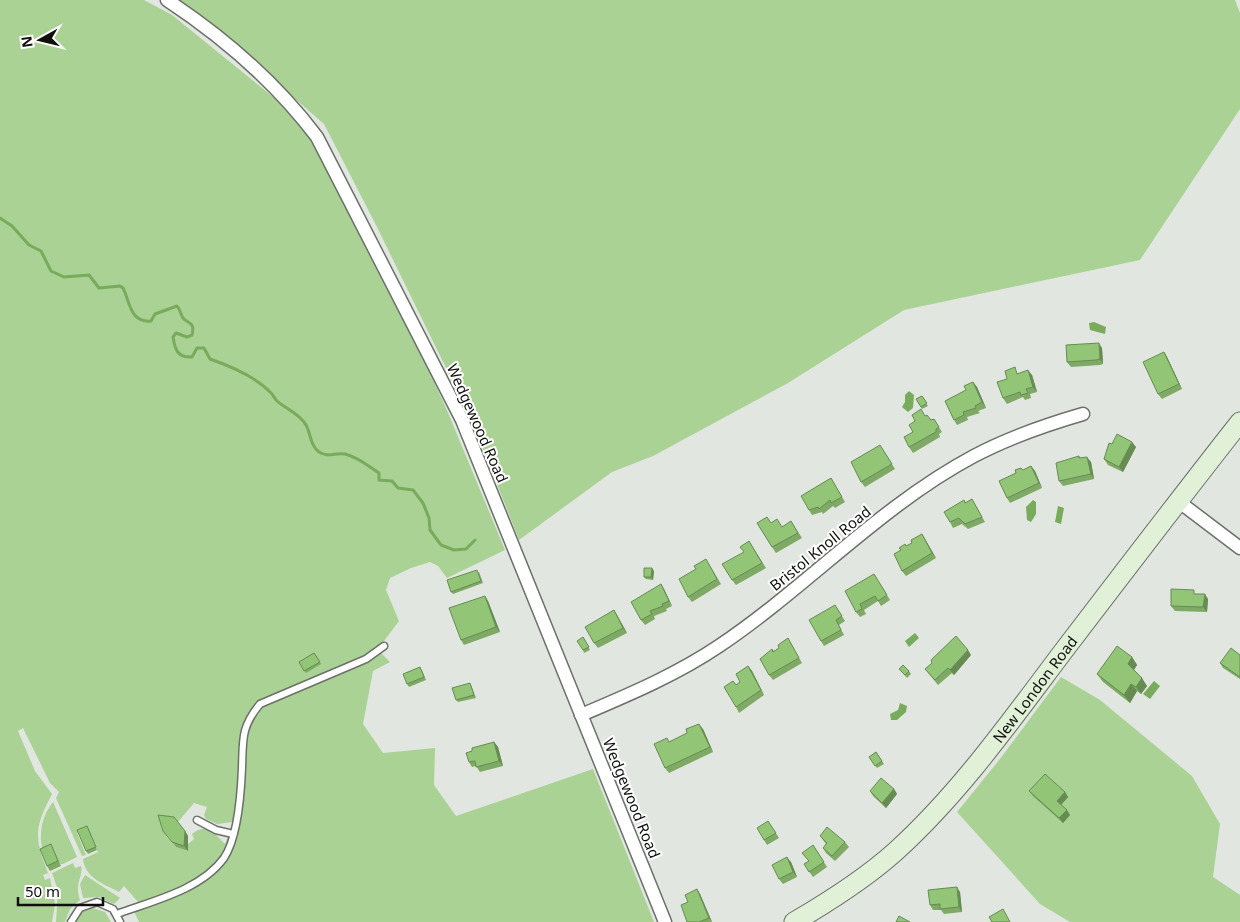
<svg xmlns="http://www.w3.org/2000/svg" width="1240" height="922" viewBox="0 0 1240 922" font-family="'Noto Sans',sans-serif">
<rect width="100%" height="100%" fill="#e2e6e0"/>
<!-- green -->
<g fill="#a9d294" fill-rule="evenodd">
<path d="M 0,0 L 144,0 L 172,15 L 288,109 L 314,142 L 407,323 L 446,408 L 505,550 L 447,578 L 438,566 L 430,562 L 411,568 L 390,578 L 386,590 L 399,621 L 381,645 L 381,653 L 390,662 L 373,671 L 363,724 L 383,753 L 435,748 L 434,785 L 456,816 L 593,769 L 654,922 L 139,922 L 132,907 L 139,903 L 124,886 L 119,892 C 104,884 85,878 83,859 L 98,852 L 88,829 L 77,833 L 86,855 L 82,856 L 56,798 L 59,792 L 50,783 L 23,728 L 18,731 L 35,771 L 52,794 C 34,829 34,836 48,873 L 43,875 L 45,880 L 50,878 L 55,904 L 52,922 L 0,922 ZM 194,803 L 207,807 L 204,815 L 206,819 L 217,824 L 233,822 L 225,844 C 214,833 207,822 192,834 L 194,839 L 188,844 L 187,851 L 176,847 L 166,836 Z"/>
<polygon points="172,0 1235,0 1240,13 1240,109 1140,260 904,310 788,383 653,456 612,472 519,540 473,423 376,225 324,124 246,56"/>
<polygon points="1061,677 1100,700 1192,776 1220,824 1213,877 1240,895 1240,922 1070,922 1040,904 957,812 1000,759"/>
<path d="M 53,802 L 77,857 L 63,864 L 60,864 L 54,849 L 43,852 C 38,834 42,815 53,802 Z"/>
<path d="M 73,863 L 75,868 L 81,866 C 84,876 74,882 80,900 L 70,909 L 65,922 L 56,922 L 58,890 L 52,873 Z"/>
<polygon points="85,875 120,898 114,904 99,897 83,898 80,884"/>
<polygon points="93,908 105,912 111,922 76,922 82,912"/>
</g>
<!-- water -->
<g fill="#78ab5c">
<polygon points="1094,322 1106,327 1105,334 1090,330 1089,323"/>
<polygon points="909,391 914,395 913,408 908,412 902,407 905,402 905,395"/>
<polygon points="1033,500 1036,502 1036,514 1031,522 1027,520 1026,507"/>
<polygon points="1058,506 1064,508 1061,524 1055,522"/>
<polygon points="915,633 919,638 909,647 905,641"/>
<polygon points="1154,681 1160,686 1150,699 1143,694"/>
<polygon points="900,703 907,706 906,712 897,720 891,720 890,714 898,710"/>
</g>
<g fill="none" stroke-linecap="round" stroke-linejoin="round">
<!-- stream -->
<path stroke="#78ab5c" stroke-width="3" d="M 0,218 L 12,226 L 29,245 L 41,251 L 51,271 L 64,277 L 89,275 L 99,288 L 120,286 L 123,288 C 130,302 130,323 151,321 L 155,314 L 177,306 C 180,309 181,315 183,318 C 189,325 195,321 192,335 L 187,337 L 176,333 L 173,337 C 175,350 178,358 192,357 L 197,348 L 204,348 L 210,359 C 230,366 255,376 270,392 C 273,394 274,398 277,401 C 286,409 300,414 306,425 C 311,434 310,445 319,452 C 328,458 336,452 345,454 C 358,457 368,466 379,473 L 379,480 L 392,481 L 398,488 L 413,490 L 423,503 L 429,518 L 430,530 L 441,545 L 454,550 L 466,549 L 475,540"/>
<defs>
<g id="service">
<polyline points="197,820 216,830 233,834"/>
<path d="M 117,914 C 152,901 201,890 224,858 C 238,837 241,793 242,768 C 243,739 241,727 260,704 L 366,659 L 384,646"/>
<polyline points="71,922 80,908 97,902 113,909 120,922"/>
</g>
<g id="minor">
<path d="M 167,0 C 223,37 277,84 317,137 L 462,420 L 665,922"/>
<polyline points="1178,501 1240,548"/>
<path d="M 581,715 C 628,695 676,675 719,646 C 807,587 880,506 974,456 C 1008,438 1045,425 1083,414"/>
</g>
<g id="secondary">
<path id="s1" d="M 794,922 C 830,901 865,879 896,851 C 961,792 1012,719 1065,649 C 1123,573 1181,497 1240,422"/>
</g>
</defs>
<!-- service casing -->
<use href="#service" stroke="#6c706b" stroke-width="9"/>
<!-- minor casing -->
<use href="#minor" stroke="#6c706b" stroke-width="15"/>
<!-- secondary casing -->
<use href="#secondary" stroke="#6c706b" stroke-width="21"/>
<!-- service -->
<use href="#service" stroke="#fff" stroke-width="6"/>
<!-- minor -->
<use href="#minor" stroke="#fff" stroke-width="12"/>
<!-- secondary -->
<use href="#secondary" stroke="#e0f1d7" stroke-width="19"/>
</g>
<!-- wall -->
<g fill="#7eaa65">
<polygon points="1102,348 1103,364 1100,365 1071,367 1067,362"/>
<polygon points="1164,352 1167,357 1182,389 1162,399 1158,394"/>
<polygon points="1019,373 1032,375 1037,392 1030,394 1031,398 1025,400 1023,397 1007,404 1003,398 1007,379"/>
<polygon points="973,382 977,387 986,408 978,411 980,413 967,417 968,420 957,425 954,420 966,390"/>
<polygon points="922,396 928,406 922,409 916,399"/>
<polygon points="925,416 931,420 934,419 942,432 939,434 940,437 913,453 909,447 913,432"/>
<polygon points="1112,444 1136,447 1123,472 1108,465 1104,459"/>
<polygon points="883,450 895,469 865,487 861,482"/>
<polygon points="1079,456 1080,458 1091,462 1094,479 1063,486 1059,481"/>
<polygon points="1031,466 1035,471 1042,488 1010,503 1007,498 1016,473 1021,468 1023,470"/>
<polygon points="831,478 845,502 835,508 833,506 823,514 822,512 812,515 809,510"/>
<polygon points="972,499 985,522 968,529 962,524 953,528 950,522 964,500 966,503"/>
<polygon points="791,521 802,538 776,553 772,547 771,523 782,527"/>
<polygon points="922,534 936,558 906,576 902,571 906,546 912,543"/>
<polygon points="749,541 766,568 736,585 732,580"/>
<polygon points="709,564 721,584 692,602 688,597"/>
<polygon points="654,571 653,580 646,579 644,577"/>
<polygon points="479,572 483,583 453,594 451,592"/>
<polygon points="874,574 890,600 881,606 878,601 864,610 866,614 860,617 856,612"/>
<polygon points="661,584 664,589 672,606 666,609 667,611 654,616 655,619 645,625 641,620"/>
<polygon points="1197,594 1208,599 1207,612 1175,611 1171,606"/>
<polygon points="485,596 488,601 500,632 464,645 461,640"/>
<polygon points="614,610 627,633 598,648 594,643"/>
<polygon points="838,610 845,621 839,625 844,635 824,646 821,641"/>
<polygon points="583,637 590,650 584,653 583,650"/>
<polygon points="788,638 802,663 773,680 769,675 772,649 774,651 779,648"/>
<polygon points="314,653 321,664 306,673 299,662"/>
<polygon points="971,655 954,675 952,673 938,685 925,669"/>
<polygon points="1240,655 1240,679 1223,668 1220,663"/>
<polygon points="1132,657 1137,665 1134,670 1147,686 1141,694 1137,691 1130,703 1103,682 1097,674"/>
<polygon points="748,666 752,671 764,695 739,713 736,707 736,685 740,682"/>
<polygon points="899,669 909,671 911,674 907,678"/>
<polygon points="422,670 426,680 409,687 407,684"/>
<polygon points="471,685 476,698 458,702 456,700"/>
<polygon points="703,729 713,752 669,773 665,768 669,742"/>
<polygon points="494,742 498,747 503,766 480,772 476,766 472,767 469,762 472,751"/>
<polygon points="876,752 884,764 877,768 869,757"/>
<polygon points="894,789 897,794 886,808 873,796 870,791"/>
<polygon points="1029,791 1065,792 1068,797 1061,805 1070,815 1063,823 1033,796"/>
<polygon points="768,821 779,838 767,845 764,840"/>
<polygon points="88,828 97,850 88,854 86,851"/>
<polygon points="163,831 185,831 188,836 188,851 176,847"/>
<polygon points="820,836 845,842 849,847 835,861 826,853 823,848 826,844"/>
<polygon points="813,845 827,867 813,877 804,864 809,861"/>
<polygon points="54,850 61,866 50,871 47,866"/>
<polygon points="791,862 797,877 783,884 779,879"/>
<polygon points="697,889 700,894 712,922 687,922 688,902"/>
<polygon points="960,892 962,912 944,914 941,910 933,910 930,905"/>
</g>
<!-- shaded-wall -->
<g fill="#668b53">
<polygon points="1099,343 1102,348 1103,364 1100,359"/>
<polygon points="1164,352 1167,357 1182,389 1179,384"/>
<polygon points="1028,370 1032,375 1037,392 1033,387"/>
<polygon points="973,382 977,387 986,408 982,402"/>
<polygon points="1132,442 1136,447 1123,472 1119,467"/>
<polygon points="1087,457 1091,462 1094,479 1091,474"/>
<polygon points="1031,466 1035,471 1042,488 1039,483"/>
<polygon points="922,534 925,539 936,558 932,553"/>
<polygon points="652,568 654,571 653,580 651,577"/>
<polygon points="661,584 664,589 672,606 669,601"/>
<polygon points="1205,594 1208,599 1207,612 1203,607"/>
<polygon points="485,596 488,601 500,632 496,627"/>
<polygon points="614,610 617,615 627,633 623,628"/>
<polygon points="968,650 971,655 954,675 950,670"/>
<polygon points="1132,657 1137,665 1133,671 1128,664"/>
<polygon points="748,666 752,671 764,695 761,690"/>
<polygon points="1142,678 1147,686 1141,694 1136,687"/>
<polygon points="1131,684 1137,691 1130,703 1124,695"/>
<polygon points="699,724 703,729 713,752 710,747"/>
<polygon points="494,742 498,747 503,766 499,761"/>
<polygon points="894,789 897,794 886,808 882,803"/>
<polygon points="1065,792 1068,797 1060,806 1057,801"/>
<polygon points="1067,810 1070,815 1063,823 1059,818"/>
<polygon points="185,831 188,836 188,851 184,846"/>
<polygon points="787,857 791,862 797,877 793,872"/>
<polygon points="957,887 960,892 962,912 959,907"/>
<polygon points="697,889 700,894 712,922 709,918"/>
</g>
<!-- building -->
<g fill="#92c676" stroke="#668b53">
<polygon points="1099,343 1100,359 1096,360 1067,362 1066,345"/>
<polygon points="1164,352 1179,384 1158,394 1143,362"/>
<polygon points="1015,367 1017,374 1028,370 1033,387 1026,389 1028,393 1021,395 1020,392 1003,398 997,382 1007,379 1005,371"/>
<polygon points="973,382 982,402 975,406 976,408 963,412 964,415 954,420 945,401 966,390 964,386"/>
<polygon points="922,396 927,403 921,407 916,399"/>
<polygon points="921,409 925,416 927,415 931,420 934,419 939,427 936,429 936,432 909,447 904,437 913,432 909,425 915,421 912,415"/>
<polygon points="1117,434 1132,442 1119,467 1104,459 1109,443 1112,444"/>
<polygon points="880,445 892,464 861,482 851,462"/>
<polygon points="1079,456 1079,458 1087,457 1091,474 1059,481 1056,463"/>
<polygon points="1031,466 1039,483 1007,498 999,481 1016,473 1015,470 1021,468 1023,470"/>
<polygon points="831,478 842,497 831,503 830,500 819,509 818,507 809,510 801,496"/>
<polygon points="972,499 982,517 965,524 959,518 950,522 944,512 964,500 965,503"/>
<polygon points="767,517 771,523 777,519 782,527 791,521 798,533 772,547 757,523"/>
<polygon points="922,534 932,553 902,571 894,554 901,550 899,548 905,544 906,546 912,543 911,540"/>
<polygon points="749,541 762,563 732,580 722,564 744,552 740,547"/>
<polygon points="706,559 717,579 688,597 679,579 696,569 694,566"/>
<polygon points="644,568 652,568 651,577 644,577"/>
<polygon points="477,570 481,581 451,592 447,580"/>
<polygon points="874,574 887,595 878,601 875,596 860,604 862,609 856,612 845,591"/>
<polygon points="661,584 669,601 662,604 663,606 650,611 652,614 641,620 631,602"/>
<polygon points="1171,589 1194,590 1194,594 1205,594 1203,607 1171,606"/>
<polygon points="485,596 496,627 461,640 449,608"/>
<polygon points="835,605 842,616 836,620 841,630 821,641 809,620"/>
<polygon points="614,610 623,628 594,643 585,627"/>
<polygon points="956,636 968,650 950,670 948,668 935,680 925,669 932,663 931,660"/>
<polygon points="583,637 589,647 583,650 577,641"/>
<polygon points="788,638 799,658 769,675 760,659 772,649 773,652 779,648 778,645"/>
<polygon points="1117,646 1132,657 1128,664 1142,678 1136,687 1131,684 1124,695 1097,674"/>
<polygon points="1231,648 1240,655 1240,677 1220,663"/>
<polygon points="314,653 320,662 304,671 299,662"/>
<polygon points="903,665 909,671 905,675 899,669"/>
<polygon points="748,666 761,690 736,707 724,687 733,681 736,685 740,682 736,674"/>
<polygon points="420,667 424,677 407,684 403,674"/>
<polygon points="470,683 474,695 456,700 452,688"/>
<polygon points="699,724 710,747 665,768 654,744 667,738 669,742 687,733 686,729"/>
<polygon points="494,742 499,761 476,767 475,761 469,762 466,753 472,751 472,748"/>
<polygon points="876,752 882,761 875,766 869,757"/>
<polygon points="1045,774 1065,792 1057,801 1067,810 1059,818 1029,791"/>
<polygon points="881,778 894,789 882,803 870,791"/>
<polygon points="158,815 174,817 185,831 184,846 172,842 163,831"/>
<polygon points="768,821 776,833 764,840 757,828"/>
<polygon points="87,826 96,847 86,851 77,830"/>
<polygon points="827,827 845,842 832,856 823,848 827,843 820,836"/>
<polygon points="51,844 58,861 47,866 40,849"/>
<polygon points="813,845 824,862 809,872 804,864 809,861 802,853"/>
<polygon points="787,857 793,872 779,879 772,865"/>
<polygon points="957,887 959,907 940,909 940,904 930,905 928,890"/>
<polygon points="697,889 709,918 699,922 687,922 681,905 688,902 685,895"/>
<polygon points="1003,909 1010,922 992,922 989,917"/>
<polygon points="899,916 910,922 896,922"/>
</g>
<g text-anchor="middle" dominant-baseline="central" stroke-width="4" stroke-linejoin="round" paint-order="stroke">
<!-- street labels -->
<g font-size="15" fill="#0f100e" stroke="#fff">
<text transform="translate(478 423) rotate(66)">Wedgewood Road</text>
<text transform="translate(820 548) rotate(-39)">Bristol Knoll Road</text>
<text stroke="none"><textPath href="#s1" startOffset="338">New London Road</textPath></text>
<text transform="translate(632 798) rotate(68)">Wedgewood Road</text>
</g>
</g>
<!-- north arrow -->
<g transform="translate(40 40) rotate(262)" stroke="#ffffff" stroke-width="4" paint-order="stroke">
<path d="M0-4L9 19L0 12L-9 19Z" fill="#0f100e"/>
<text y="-8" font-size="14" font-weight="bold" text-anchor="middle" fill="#0f100e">N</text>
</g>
<!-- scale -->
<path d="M18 897v8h85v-8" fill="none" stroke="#0f100e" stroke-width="2.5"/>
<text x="25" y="897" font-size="15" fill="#0f100e" stroke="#ffffff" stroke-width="4" paint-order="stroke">50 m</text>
</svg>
